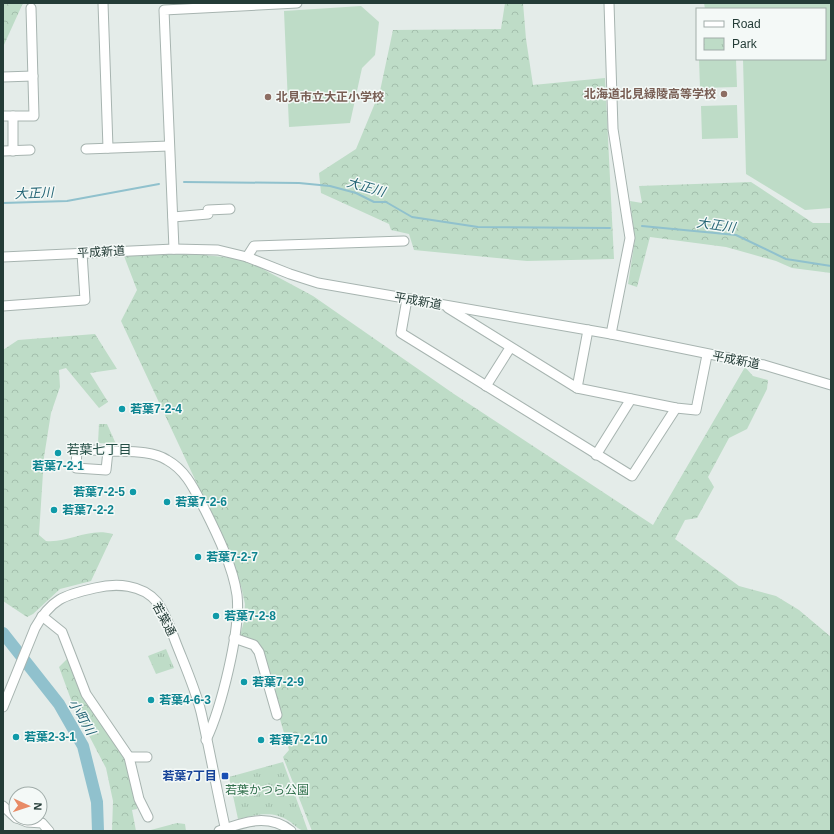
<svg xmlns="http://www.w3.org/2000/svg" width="834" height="834" viewBox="0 0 834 834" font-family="Arial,'Noto Sans JP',sans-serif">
<defs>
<pattern id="forest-crowns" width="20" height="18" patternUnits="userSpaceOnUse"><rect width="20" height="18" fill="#bedcc7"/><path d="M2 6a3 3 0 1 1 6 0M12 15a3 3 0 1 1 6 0" fill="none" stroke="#a3beac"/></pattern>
<pattern id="park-tufts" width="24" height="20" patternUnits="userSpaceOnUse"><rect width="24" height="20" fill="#bedcc7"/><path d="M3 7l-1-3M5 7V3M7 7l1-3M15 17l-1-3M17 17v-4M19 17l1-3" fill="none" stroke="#a3beac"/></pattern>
</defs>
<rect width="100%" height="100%" fill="#e4ece9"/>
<!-- forest -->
<g fill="url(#forest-crowns)">
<polygon points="3,3 23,3 3,47"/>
<polygon points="505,3 523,3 526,39 533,85 605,78 614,259 527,261 414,250 409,234 391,230 389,224 321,193 319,173 356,149 380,91 393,30 501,29"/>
<polygon points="751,182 813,223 831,223 831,273 792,268 776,261 726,247 650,237 637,287 628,284 635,239 630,201 642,203 639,186"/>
<polygon points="184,253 244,259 313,296 454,394 653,525 745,367 753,376 768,380 767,389 747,429 729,438 708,477 714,487 697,518 685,520 675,539 739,586 776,596 799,610 831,637 831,831 312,831 283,757 289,750 258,644 240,636 244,621 245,604 241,586 199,488 121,321 137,290 124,256"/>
<path d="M 95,334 L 117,369 L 90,373 L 108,402 L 99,408 L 66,368 L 59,370 L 60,387 L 51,413 L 44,457 L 39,535 L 46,541 C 70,543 88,527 113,534 L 91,581 L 60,589 L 33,614 L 27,617 L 3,601 L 3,350 L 18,340 Z"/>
<polygon points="68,658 129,759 135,786 137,809 132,810 136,831 112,831 113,801 106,768 73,705 59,667"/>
<polygon points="177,823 185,824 186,831 147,831"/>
</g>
<!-- park -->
<g fill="url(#park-tufts)">
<polygon points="99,424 107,424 116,444 98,443"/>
<polygon points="166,649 174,668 156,674 148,656"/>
<path d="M 283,762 L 308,831 C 299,831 296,826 289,821 C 272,810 257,815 238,819 L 229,777 Z"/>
</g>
<!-- pitch -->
<g fill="#bedcc7">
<polygon points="704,3 831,3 831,208 805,210 746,174 743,59 825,59 825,9 705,9"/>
<polygon points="361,6 379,22 375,55 362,68 350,123 289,127 284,11"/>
<polygon points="699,59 736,59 737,87 700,88"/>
<polygon points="737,105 738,138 702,139 701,106"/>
</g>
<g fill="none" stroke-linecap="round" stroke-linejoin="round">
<!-- stream -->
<g stroke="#90c1cd" stroke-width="2">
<polyline points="184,182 299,183 330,186 356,193 374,202 386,202 412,217 478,227 610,228"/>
<polyline points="3,203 67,201 159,184"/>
<polyline points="642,226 736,235 786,259 831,266"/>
</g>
<!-- river -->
<polyline stroke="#90c1cd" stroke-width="12" points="3,633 59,704 83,746 97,802 98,831"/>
<defs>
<g id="minor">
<polyline points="103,3 108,148"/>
<polyline points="609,3 613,129 630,238 611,334"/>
<polyline points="3,77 33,76"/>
<polyline points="3,116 34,116 31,8"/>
<polyline points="13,116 13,151"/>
<polyline points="86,149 169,146"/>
<polyline points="3,151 30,150"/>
<polyline points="173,217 208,214 208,210 230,209"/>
<polyline points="174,249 164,10 297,3"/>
<polyline points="3,257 174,249 218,250 247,257 290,274 318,283 611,334 764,365 831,385"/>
<polyline points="247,257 254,246 404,241"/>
<polyline points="407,299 401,333 632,476 676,408"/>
<polyline points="3,306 85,300 82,253"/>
<polyline points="448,308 577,388 676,408 696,410 707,355"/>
<polyline points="486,386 510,348"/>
<polyline points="577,388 588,330"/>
<polygon points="77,449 108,451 106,470 76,468"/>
<path d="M 108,451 C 127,452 151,450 167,460 C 187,471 195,491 205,510 C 218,536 233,567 237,595 C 241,630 221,709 206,740"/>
<polyline points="596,455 631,399"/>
<polyline points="42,616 62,632 86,694 129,757 139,799 148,817"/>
<polyline points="234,638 254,645 259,652 277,715"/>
<path d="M 3,707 L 35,628 C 51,599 64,595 95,588 C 116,583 142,584 157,602 C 166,614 171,630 176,643 C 185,666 195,688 201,712 C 210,751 217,792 226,831"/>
<polyline points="129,757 147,757"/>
<polyline points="3,806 16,818"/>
<polyline points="17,818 27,822 42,823 49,831"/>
<path d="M 219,831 C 243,822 269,813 291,831"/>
</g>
</defs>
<!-- minor casing -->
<use href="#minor" stroke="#a7b4b0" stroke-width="11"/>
<!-- minor -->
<use href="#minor" stroke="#fff" stroke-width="9"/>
</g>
<!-- markers -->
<g fill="#8d6e63" stroke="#f4f9f7" stroke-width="1.5">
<circle cx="724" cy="94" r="4"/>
<circle cx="268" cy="97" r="4"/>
</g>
<g fill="#0f9aa8" stroke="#f4f9f7" stroke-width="1.5">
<circle cx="122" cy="409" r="4"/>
<circle cx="58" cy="453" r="4"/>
<circle cx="133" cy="492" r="4"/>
<circle cx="167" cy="502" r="4"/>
<circle cx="54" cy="510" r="4"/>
<circle cx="198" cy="557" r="4"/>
<circle cx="216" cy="616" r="4"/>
<circle cx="244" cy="682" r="4"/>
<circle cx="151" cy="700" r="4"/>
<circle cx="16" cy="737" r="4"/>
<circle cx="261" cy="740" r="4"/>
</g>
<rect fill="#1a4fb4" stroke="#f4f9f7" stroke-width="1.5" x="221" y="772" width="8" height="8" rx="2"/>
<g text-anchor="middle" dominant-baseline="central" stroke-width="3" stroke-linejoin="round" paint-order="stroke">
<!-- education labels -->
<g font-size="12" font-weight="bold" fill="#785e54" stroke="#f4f9f7" text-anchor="end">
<text x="716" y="94">北海道北見緑陵高等学校</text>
<text x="276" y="97" text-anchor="start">北見市立大正小学校</text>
</g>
<!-- street labels -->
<g font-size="12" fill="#243c37" stroke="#f4f9f7">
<text transform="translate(101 252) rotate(-3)">平成新道</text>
<text transform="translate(418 301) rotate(10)">平成新道</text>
<text transform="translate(736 360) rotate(11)">平成新道</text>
<text transform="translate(164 619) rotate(62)">若葉通</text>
</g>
<!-- culture labels -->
<g font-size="12" font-weight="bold" fill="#0d838f" stroke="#f4f9f7" text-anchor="start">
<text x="130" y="409">若葉7-2-4</text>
<text x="58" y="466" text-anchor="middle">若葉7-2-1</text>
<text x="125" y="492" text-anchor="end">若葉7-2-5</text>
<text x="175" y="502">若葉7-2-6</text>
<text x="62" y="510">若葉7-2-2</text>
<text x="206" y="557">若葉7-2-7</text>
<text x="224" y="616">若葉7-2-8</text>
<text x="252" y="682">若葉7-2-9</text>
<text x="159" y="700">若葉4-6-3</text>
<text x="24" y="737">若葉2-3-1</text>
<text x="269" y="740">若葉7-2-10</text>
</g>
<!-- transit labels -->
<g font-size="12" font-weight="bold" fill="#164399" stroke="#f4f9f7" text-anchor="end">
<text x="217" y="776">若葉7丁目</text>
</g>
<!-- park labels -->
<g font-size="12" fill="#31704c" stroke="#f4f9f7">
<text x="267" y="790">若葉かつら公園</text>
</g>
<!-- water labels -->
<g font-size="13" font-style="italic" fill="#236474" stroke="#f4f9f7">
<text transform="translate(366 187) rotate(16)">大正川</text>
<text transform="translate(34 193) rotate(-2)">大正川</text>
<text transform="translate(716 225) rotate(8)">大正川</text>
<text transform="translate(82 717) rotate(59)">小町川</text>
</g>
<!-- neighbourhood labels -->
<g font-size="13" fill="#224d44" stroke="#f4f9f7">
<text x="99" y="449">若葉七丁目</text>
</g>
</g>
<!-- border -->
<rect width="834" height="834" fill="none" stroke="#243c37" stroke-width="8"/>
<!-- legend -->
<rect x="696" y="8" width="130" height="52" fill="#f4f9f7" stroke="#a1adaa"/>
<rect x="704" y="21" width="20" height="6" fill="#ffffff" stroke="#a1adaa"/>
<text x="732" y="28" font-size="12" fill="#243c37">Road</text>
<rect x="704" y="38" width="20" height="12" fill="url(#park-tufts)" stroke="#a1adaa"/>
<text x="732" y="48" font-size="12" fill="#243c37">Park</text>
<!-- north arrow -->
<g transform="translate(28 806) rotate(93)"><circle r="19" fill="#f4f9f7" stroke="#a1adaa"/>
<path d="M0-3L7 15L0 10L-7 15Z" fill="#e88b66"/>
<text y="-6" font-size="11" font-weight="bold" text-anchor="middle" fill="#243c37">N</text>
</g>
</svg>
